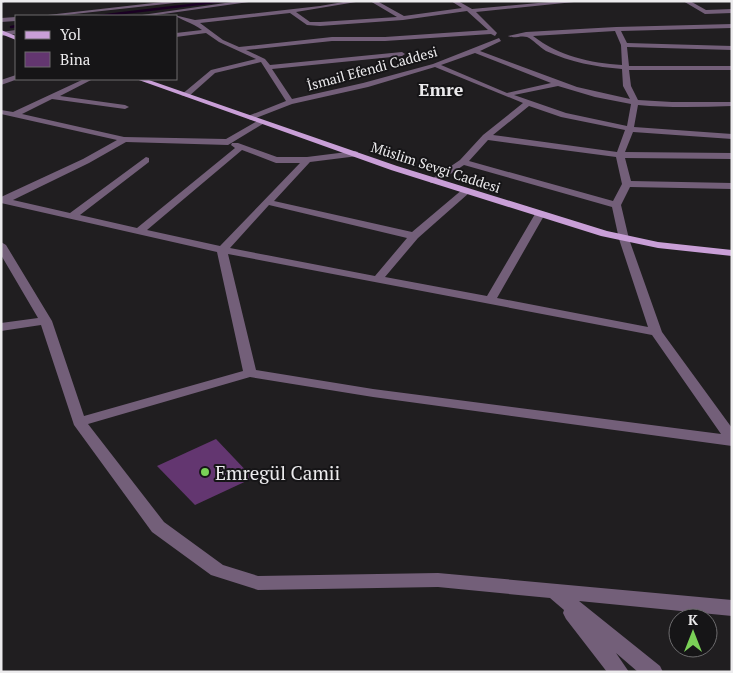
<svg xmlns="http://www.w3.org/2000/svg" width="733" height="673" viewBox="0 0 733 673" font-family="'PT Serif',serif">
<rect width="100%" height="100%" fill="#201e20"/>
<g fill="none" stroke-linecap="round" stroke-linejoin="round">
<!-- stream -->
<g stroke="#1a0023" stroke-width="2.5">
<polyline points="98,16 224,1"/>
<polyline points="11,27 16,26"/>
</g>
</g>
<!-- building -->
<polygon fill="#633670" points="216,439 253,478 195,505 157,466"/>
<g fill="none" stroke-linecap="round" stroke-linejoin="round">
<!-- minor -->
<g fill="#735f79" fill-rule="evenodd">
<polygon points="1,1 6,1 3,3"/>
<polygon points="171,1 193,1 56,16 39,16"/>
<polygon points="239,1 256,1 149,16 135,16"/>
<path d="M 349,1 L 362,1 L 296,12 L 310,22 L 320,22 L 397,17 L 370,1 L 377,1 L 404,16 L 462,8 L 451,1 L 458,1 L 472,9 L 560,1 L 584,1 L 476,12 L 497,33 L 495,36 L 491,34 L 385,41 L 332,41 L 246,50 L 265,59 L 270,65 L 402,52 L 405,54 L 402,56 L 272,69 L 292,99 L 363,83 L 433,64 L 499,38 L 501,41 L 480,51 L 577,87 L 630,99 L 623,86 L 622,69 C 596,67 570,62 546,51 C 539,47 534,40 527,37 C 521,35 514,39 508,36 L 526,32 L 616,27 L 732,24 L 732,28 L 621,31 L 627,43 L 732,46 L 732,50 L 627,47 L 629,66 L 732,66 L 732,70 L 629,70 L 631,86 L 638,100 L 672,102 L 732,102 L 732,106 C 701,107 669,108 638,105 L 634,127 L 732,134 L 732,139 L 633,132 L 625,152 L 732,153 L 732,159 L 625,158 L 631,181 L 732,183 L 732,189 L 630,187 L 621,205 L 629,239 L 662,332 L 732,428 L 732,446 L 373,397 L 250,377 L 88,424 L 164,522 L 223,565 L 258,576 L 438,573 L 732,600 L 732,616 L 579,601 L 660,666 L 663,672 L 638,672 L 616,653 L 629,672 L 607,672 L 566,619 L 563,613 L 564,610 L 550,598 L 438,587 L 258,590 L 211,575 L 152,532 L 74,425 L 41,325 L 1,331 L 1,323 L 38,318 L 1,255 L 1,242 L 6,245 L 52,321 L 84,416 L 243,371 L 217,252 L 1,203 L 1,197 L 83,159 L 117,140 L 1,114 L 1,110 L 13,112 L 84,79 L 93,79 L 60,96 L 125,105 L 129,107 L 125,109 L 52,99 L 22,114 L 124,137 L 226,139 L 259,120 L 266,122 L 228,145 L 126,142 L 89,163 L 13,200 L 70,213 L 146,157 L 149,158 L 149,162 L 80,215 L 137,228 L 235,148 L 231,145 L 232,143 L 238,143 L 277,157 L 307,157 L 355,151 L 358,152 L 358,156 L 310,162 L 274,201 L 412,232 L 463,189 L 469,189 L 469,193 L 418,238 L 385,277 L 487,296 L 535,214 L 536,212 L 544,212 L 545,214 L 497,298 L 648,327 L 619,239 L 612,207 L 464,165 L 437,183 L 431,183 L 429,181 L 460,160 L 483,135 L 523,103 L 435,67 L 368,87 L 292,104 L 251,120 L 247,118 L 248,116 L 286,101 L 261,62 L 215,73 L 188,97 L 181,95 L 211,70 L 256,59 L 219,42 L 206,33 L 176,37 L 176,33 L 202,30 C 193,23 179,19 174,15 L 195,20 L 320,6 ZM 467,11 L 488,30 L 385,37 L 332,37 L 239,47 L 223,40 L 200,23 L 290,13 L 307,25 L 320,26 L 403,20 ZM 615,31 L 621,45 L 622,65 C 590,63 559,56 533,36 ZM 475,53 L 551,83 L 507,93 L 441,65 ZM 558,86 L 595,97 L 631,104 L 627,126 L 566,113 L 514,95 ZM 529,106 L 561,117 L 625,130 L 617,152 L 493,135 ZM 488,140 L 616,157 L 622,184 L 613,201 L 469,161 ZM 242,150 L 276,163 L 300,163 L 220,246 L 147,230 ZM 269,205 L 407,238 L 375,276 L 230,248 ZM 228,254 L 652,335 L 721,434 L 373,389 L 256,370 Z"/>
<polygon points="683,1 690,1 706,10 732,9 732,13 705,14"/>
<polygon points="16,17 16,21 1,22 1,18"/>
<polygon points="16,30 16,34 1,36 1,32"/>
<polygon points="16,75 18,79 1,85 1,80"/>
</g>
<!-- major -->
<g fill="#c99fd7" fill-rule="evenodd">
<polygon points="1,30 16,36 16,40 1,34"/>
<polygon points="136,79 146,79 397,166 607,231 658,242 732,250 732,256 658,248 601,236 391,170"/>
</g>
</g>
<!-- markers -->
<circle fill="#7ad157" stroke="#161517" stroke-width="2" cx="205" cy="472" r="5"/>
<g text-anchor="middle" dominant-baseline="central" stroke-width="4" stroke-linejoin="round" paint-order="stroke">
<!-- far-street labels -->
<g font-size="14" fill="#ecebed" stroke="#161517">
<text transform="translate(372 68) rotate(-15)">İsmail Efendi Caddesi</text>
<text transform="translate(436 167) rotate(18)">Müslim Sevgi Caddesi</text>
</g>
<!-- far-district labels -->
<g font-size="18" font-weight="bold" fill="#ecebed" stroke="#161517">
<text x="441" y="89">Emre</text>
</g>
<!-- near-poi labels -->
<g font-size="19" fill="#ecebed" stroke="#161517" text-anchor="start">
<text x="215" y="472">Emregül Camii</text>
</g>
</g>
<!-- border -->
<rect width="733" height="673" fill="none" stroke="#ecebed" stroke-width="5"/>
<!-- legend -->
<rect x="15" y="15" width="162" height="65" fill="#161517" stroke="#6c6b6d"/>
<rect x="25" y="31" width="25" height="8" fill="#c99fd7" stroke="#6c6b6d"/>
<text x="60" y="40" font-size="15" fill="#ecebed">Yol</text>
<rect x="25" y="52" width="25" height="15" fill="#633670" stroke="#6c6b6d"/>
<text x="60" y="65" font-size="15" fill="#ecebed">Bina</text>
<!-- north arrow -->
<g transform="translate(693 633)"><circle r="24" fill="#161517" stroke="#6c6b6d"/>
<path d="M0-4L9 19L0 12L-9 19Z" fill="#7ad157"/>
<text y="-8" font-size="14" font-weight="bold" text-anchor="middle" fill="#ecebed">K</text>
</g>
</svg>
